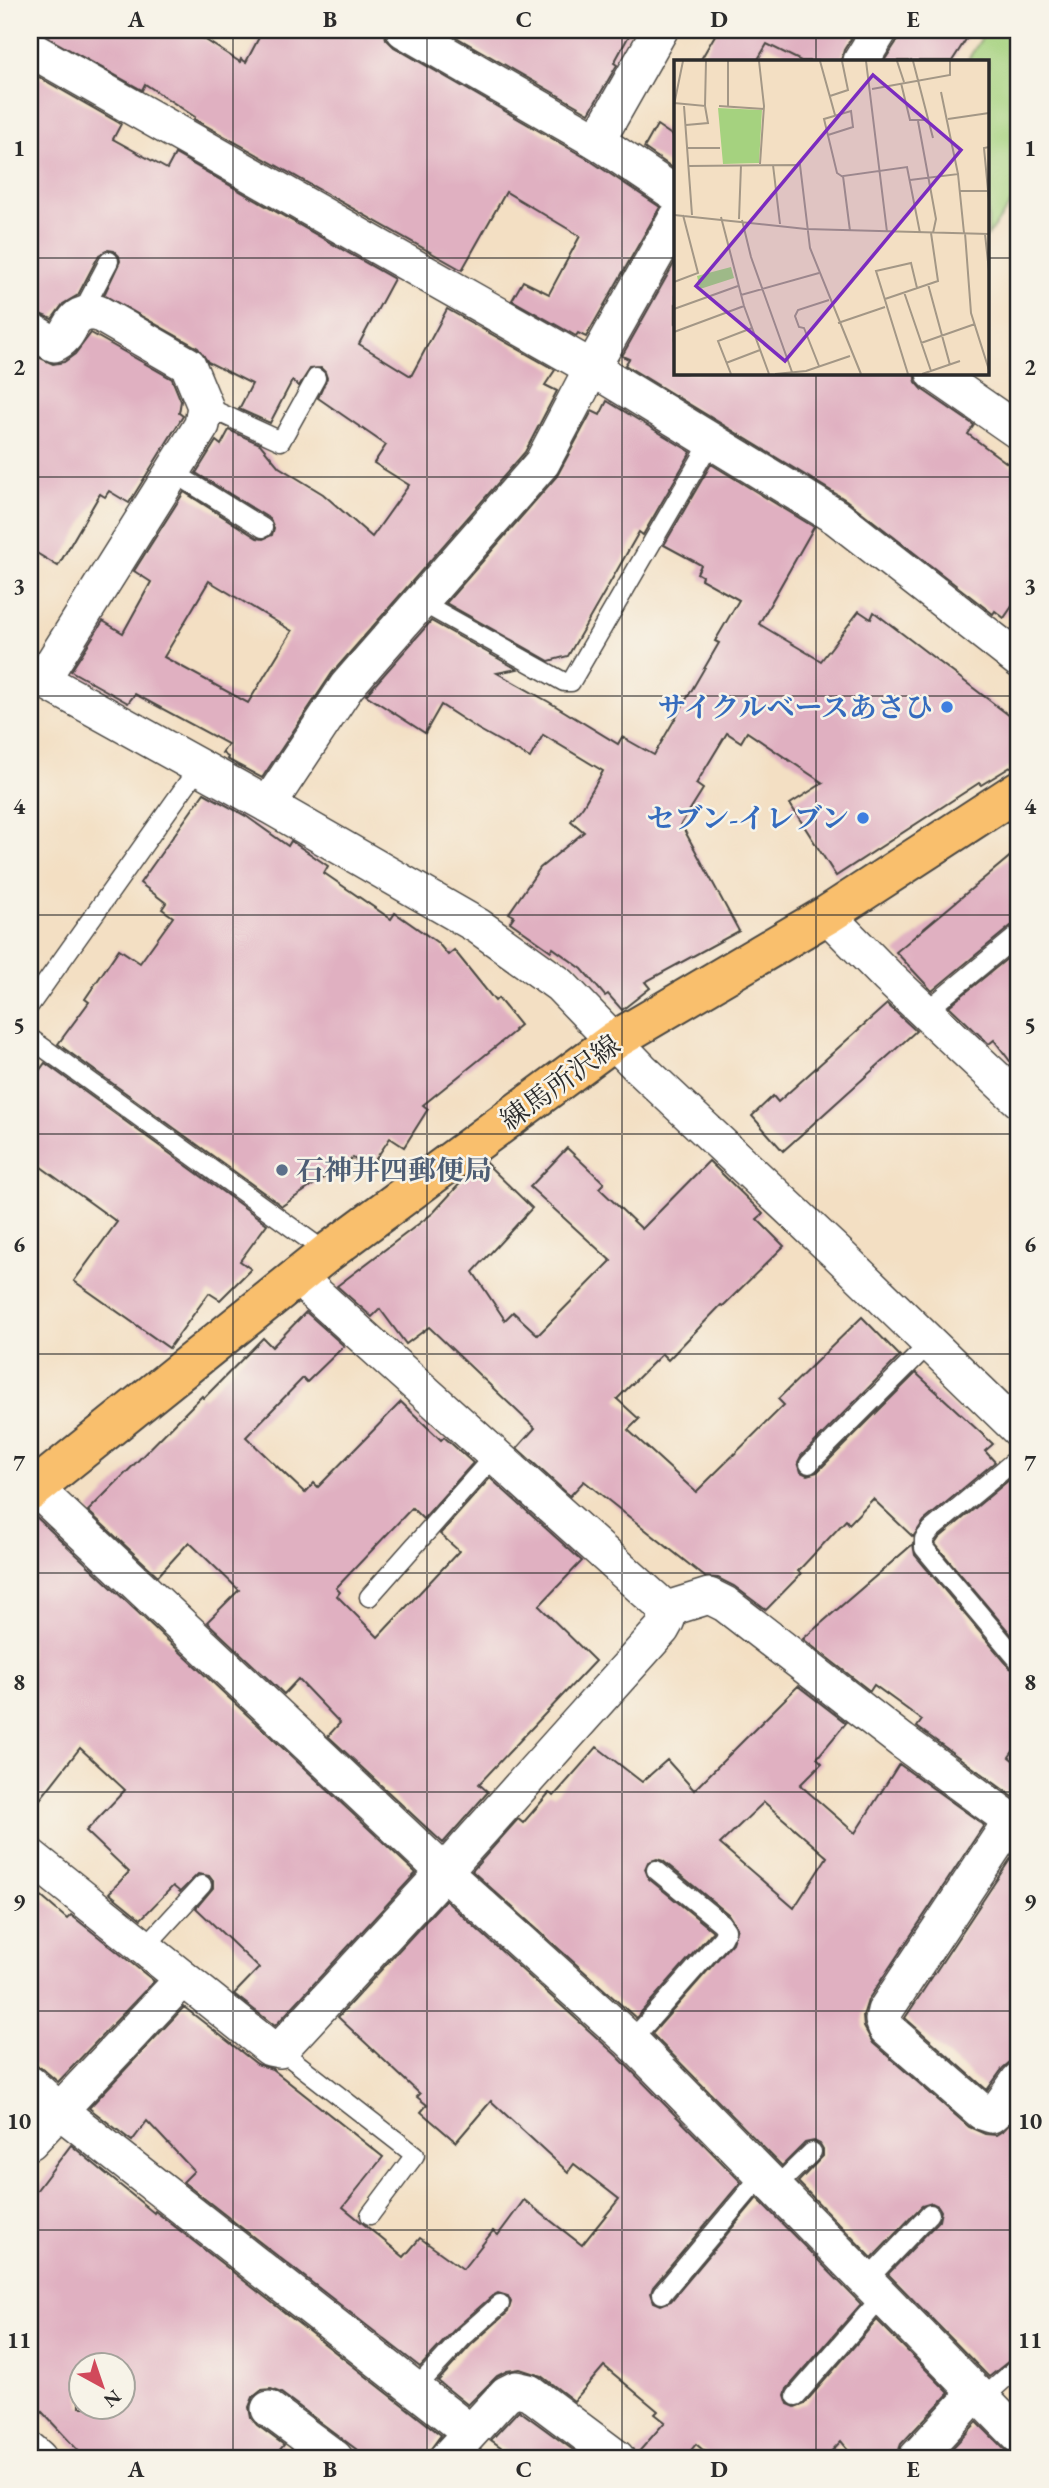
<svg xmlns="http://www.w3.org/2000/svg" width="1049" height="2488" viewBox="0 0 1049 2488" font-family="'EB Garamond','Noto Serif JP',serif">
<rect width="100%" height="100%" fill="#f7f3e8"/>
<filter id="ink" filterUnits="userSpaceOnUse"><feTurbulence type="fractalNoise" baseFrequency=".0143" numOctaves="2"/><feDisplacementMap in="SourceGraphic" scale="14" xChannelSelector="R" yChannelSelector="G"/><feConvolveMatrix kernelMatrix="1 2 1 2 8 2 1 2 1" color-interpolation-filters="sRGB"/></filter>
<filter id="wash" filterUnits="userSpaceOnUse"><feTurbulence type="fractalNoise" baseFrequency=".00686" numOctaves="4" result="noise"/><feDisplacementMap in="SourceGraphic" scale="28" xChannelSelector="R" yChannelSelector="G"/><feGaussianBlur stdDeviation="1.57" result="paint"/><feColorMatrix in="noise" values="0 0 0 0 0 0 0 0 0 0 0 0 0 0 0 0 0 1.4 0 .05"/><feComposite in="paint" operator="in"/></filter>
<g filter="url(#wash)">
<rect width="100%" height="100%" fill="#f3dfc3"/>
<!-- park -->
<polygon fill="#a5d27f" stroke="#687e55" stroke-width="2" points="987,30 1019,30 1019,192 988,236 988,61 967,61"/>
<g id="blocks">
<!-- building -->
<g fill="#e0b0c1" fill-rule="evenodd">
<polygon points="34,30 190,30 240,62 241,59 246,62 263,30 384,30 386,39 394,47 586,158 660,207 586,337 578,333 576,336 512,300 523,281 549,294 580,236 506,192 462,270 194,119 195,117 145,84 142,90"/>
<polygon points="444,30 632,30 614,63 617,65 589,113"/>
<polygon points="718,30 847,30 854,34 844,50 841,61 801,61 767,44 757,61 700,61"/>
<polygon points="900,30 972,30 952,61 884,61 897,41"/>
<path d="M 30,72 L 121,124 L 113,139 L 167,169 L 175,154 L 394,279 L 359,344 L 411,376 L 447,309 L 555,370 L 545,385 L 557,391 L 525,452 L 332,673 L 262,778 L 227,759 L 228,757 L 222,753 L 228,744 L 135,694 L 128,703 L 71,671 L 103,621 L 123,633 L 151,582 L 134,571 L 184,492 L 257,538 L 263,539 L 272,535 L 274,528 L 270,519 L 196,473 L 216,441 L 221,445 L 229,430 L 260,444 L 279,467 L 323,494 L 372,537 L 409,485 L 374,463 L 386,445 L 318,398 L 327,378 L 325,372 L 321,368 L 310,369 L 299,386 L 292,381 L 270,423 L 239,409 L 252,384 L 208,362 L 198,348 L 104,295 L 120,261 L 119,256 L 114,251 L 108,250 L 99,255 L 78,295 L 63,304 L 52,319 L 30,310 ZM 209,581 L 292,631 L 248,703 L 164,657 Z"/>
<polygon points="657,125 676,138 676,170 644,148"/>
<polygon points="676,260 676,373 914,373 916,382 923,390 974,425 968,434 1019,472 1019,596 1004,618 995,611 993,614 846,500 625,365 629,359 622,356"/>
<polygon points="91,333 172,379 181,401 179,413 183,416 129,503 109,491 105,497 100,494 58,566 30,549 30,353 53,364 64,362 75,354"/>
<polygon points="607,401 691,452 643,535 639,532 568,656 549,661 446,603 557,476 592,411 600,415"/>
<polygon points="711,464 814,527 759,624 821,661 859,611 871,619 874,612 1019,723 1019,756 1012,766 981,785 979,783 836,876 790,804 823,783 747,732 741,742 727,733 696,784 703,789 681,824 739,931 645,982 650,988 622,1010 608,994 605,996 582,969 553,948 551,951 510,922 514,916 509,913 540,868 584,832 571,821 583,806 603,771 543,735 530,758 478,729 441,705 425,733 366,695 431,621 517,669 497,673 549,702 618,744 622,737 654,755 719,643 715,641 739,600 701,579 702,576 697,573 701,565 664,545"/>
<polygon points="204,793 246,816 288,846 291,841 328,866 324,873 391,919 395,913 438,943 448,955 454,950 495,1001 498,998 520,1025 514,1030 515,1031 423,1105 428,1109 404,1147 390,1138 369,1169 353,1158 282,1206 58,1044 89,1002 85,999 119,949 140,963 173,917 162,909 166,903 140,883"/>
<polygon points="1019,849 1019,924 1011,926 932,991 896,952"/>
<polygon points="1019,949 1019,1073 994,1040 989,1044 949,1006"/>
<polygon points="887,1004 916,1031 783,1151 752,1116 773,1096 778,1102"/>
<polygon points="45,1063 267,1224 240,1261 251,1269 220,1300 209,1293 169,1348 74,1281 117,1222 30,1159 30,1083"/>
<polygon points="567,1148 604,1183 599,1188 642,1229 709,1161 763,1214 757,1219 784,1246 723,1306 721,1305 668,1360 662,1354 617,1399 639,1419 628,1430 696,1492 784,1405 778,1399 862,1317 900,1356 801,1456 798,1462 801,1472 807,1475 817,1472 916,1373 993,1444 985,1451 995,1462 924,1521 913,1537 873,1499 849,1524 846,1520 798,1571 801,1574 766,1610 734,1586 718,1578 705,1577 584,1481 570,1496 517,1448 535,1428 429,1327 406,1344 380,1309 372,1317 337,1286 433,1213 465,1178 486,1163 532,1208 473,1272 505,1320 513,1312 538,1335 611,1261 530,1187"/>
<polygon points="306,1312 344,1346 307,1382 303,1378 246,1437 305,1493 314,1483 318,1487 401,1402 441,1440 444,1437 473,1463 423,1519 412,1508 336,1588 340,1592 337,1596 378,1637 459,1551 440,1534 490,1478 582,1561 539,1606 595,1661 479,1784 488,1792 443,1843 328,1736 340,1723 298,1679 284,1694 207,1622 239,1590 189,1542 158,1576 88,1511 202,1396 204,1398 263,1338 272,1347"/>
<polygon points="1009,1480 1019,1492 1019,1644 935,1544 939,1538"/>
<polygon points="30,1513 33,1514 416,1873 275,2026 234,1994 259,1968 196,1908 213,1888 213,1881 209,1876 198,1874 180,1892 173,1886 141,1919 109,1893 129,1872 86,1831 125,1790 80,1748 30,1812"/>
<polygon points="913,1544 915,1555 1010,1668 1019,1672 1019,1743 1009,1757 1019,1765 1019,1801 917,1727 922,1720 874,1685 870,1691 803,1639"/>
<path d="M 798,1686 L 846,1723 L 817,1758 L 822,1763 L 800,1785 L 855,1833 L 899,1764 L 984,1825 L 868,2000 L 863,2016 L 864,2027 L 873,2043 L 969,2127 L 985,2134 L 996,2135 L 1004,2130 L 1019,2114 L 1019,2353 L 989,2377 L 888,2274 L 939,2221 L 941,2211 L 938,2206 L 932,2203 L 922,2206 L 872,2258 L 798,2182 L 823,2156 L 823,2149 L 820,2144 L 814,2141 L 805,2143 L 782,2166 L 652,2034 L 732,1943 L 737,1928 L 728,1914 L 663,1861 L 657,1859 L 648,1862 L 645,1869 L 649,1879 L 713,1931 L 636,2018 L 472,1871 L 518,1819 L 523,1823 L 549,1793 L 554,1796 L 597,1747 L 642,1782 L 667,1760 L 694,1790 ZM 764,1802 L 827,1857 L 794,1908 L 720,1844 Z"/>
<polygon points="1019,1846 1019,2060 1010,2062 1003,2068 987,2090 905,2018"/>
<polygon points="30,1887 67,1919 71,1915 154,1981 58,2082 43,2069 30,2063"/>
<polygon points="445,1900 617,2056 741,2182 653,2287 651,2293 654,2302 661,2305 671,2301 757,2198 861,2304 787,2389 785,2395 788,2404 795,2407 805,2403 877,2320 949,2393 901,2444 896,2458 855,2458 841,2441 825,2458 712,2458 696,2444 685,2458 637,2458 636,2455 665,2422 655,2414 658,2411 604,2366 574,2401 541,2376 520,2369 507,2371 497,2376 468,2405 438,2381 471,2345 508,2312 511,2302 508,2296 498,2293 492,2296 455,2329 420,2367 183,2182 194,2171 147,2121 132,2141 89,2108 184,2007 257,2064 272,2069 383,2157 343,2207 404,2257 420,2238 463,2269 493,2231 498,2235 524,2200 582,2245 619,2199 574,2164 568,2172 491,2101 456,2142 421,2112 427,2105 417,2097 420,2094 338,2017"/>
<path d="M 71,2145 L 154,2213 L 155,2211 L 441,2435 L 424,2458 L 368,2458 L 281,2393 L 271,2389 L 262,2390 L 253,2397 L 249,2407 L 251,2418 L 257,2425 L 284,2445 L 273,2458 L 85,2458 L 30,2399 L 30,2199 ZM 80,2365 L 122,2365 L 122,2407 L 80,2407 Z"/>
<polygon points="519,2410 520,2411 584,2458 516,2458 491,2440"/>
<polygon points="977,2422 1005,2450 1019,2458 943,2458"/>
</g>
</g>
</g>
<g filter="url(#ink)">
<use href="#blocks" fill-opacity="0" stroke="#494642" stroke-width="2"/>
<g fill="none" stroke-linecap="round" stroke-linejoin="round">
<defs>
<g id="service">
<polyline points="86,312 89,299 109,261"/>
<polyline points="205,406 281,441 316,378"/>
<polyline points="173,472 263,528"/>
<polyline points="421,602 564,682 571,682 711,441"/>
<polyline points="30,1005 199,767"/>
<polyline points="925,1012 1018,935"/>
<polyline points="30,1038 327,1253"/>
<polyline points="1019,1457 931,1530 924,1539 924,1548 1019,1661"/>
<polyline points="809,1464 930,1343"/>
<polyline points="369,1597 494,1456"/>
<polyline points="144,1948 202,1885"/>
<polyline points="631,2041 722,1938 726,1930 721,1923 656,1870"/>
<polyline points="280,2050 415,2155 370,2215"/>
<polyline points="775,2188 812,2152"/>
<polyline points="866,2281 930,2214"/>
<polyline points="662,2294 762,2175"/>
<polyline points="415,2389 463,2337 500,2304"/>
<polyline points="796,2396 882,2297"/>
<polyline points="982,2399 1019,2366"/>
</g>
<g id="minor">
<polyline points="404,30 597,141 676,194"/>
<polyline points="30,49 592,368 836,517 1019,660"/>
<polyline points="861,61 880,30"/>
<polyline points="597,141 660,30"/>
<path d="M 30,330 L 54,344 C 76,335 65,311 98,313 L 188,365 L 205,406 L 202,425 L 42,680"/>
<polyline points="934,373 1019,432"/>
<polyline points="30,673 268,805 478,926 560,985 641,1069 838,1254 1019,1430"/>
<polyline points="268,805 347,686 542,463 592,368 676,219"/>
<polyline points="827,915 888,977 1019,1100"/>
<polyline points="35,1488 444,1872 631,2041 1019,2436"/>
<polyline points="664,1610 709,1596 725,1604 902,1741 1019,1826"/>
<polyline points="1011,1821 885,2011 883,2020 886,2028 982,2112 991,2115 999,2108 1019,2080"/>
<polyline points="30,1856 270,2048 280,2050 444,1872 662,1629 667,1620 664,1610 659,1603 297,1277"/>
<polyline points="30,2084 60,2111 470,2432"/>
<polyline points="30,2142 183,1979"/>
<polyline points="269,2409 335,2458"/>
<polyline points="30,2450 39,2458"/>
<polyline points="447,2458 506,2394 516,2389 529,2392 617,2458"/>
<polyline points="916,2458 976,2393"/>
</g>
<polyline id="primary" points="30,1492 327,1253 615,1040 827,915 1019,790"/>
</defs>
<!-- service casing -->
<use href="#service" stroke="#494642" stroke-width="21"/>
<!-- minor casing -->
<use href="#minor" stroke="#494642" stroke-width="38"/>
<!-- primary casing -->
<use href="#primary" stroke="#494642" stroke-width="42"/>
<!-- service -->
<use href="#service" stroke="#fff" stroke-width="18"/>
<!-- minor -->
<use href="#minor" stroke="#fff" stroke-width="35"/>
<!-- primary -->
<use href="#primary" stroke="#f9bf6d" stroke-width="38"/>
</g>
</g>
<!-- grid -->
<path fill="none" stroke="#2b2b2b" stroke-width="2" stroke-opacity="0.55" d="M 233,30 L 233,2458M 427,30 L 427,2458M 622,30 L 622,2458M 816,30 L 816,61M 30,258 L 676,258M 988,258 L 1019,258M 816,373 L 816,2458M 30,477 L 1019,477M 30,696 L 1019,696M 30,915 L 1019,915M 30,1134 L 1019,1134M 30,1354 L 1019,1354M 30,1573 L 1019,1573M 30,1792 L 1019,1792M 30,2011 L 1019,2011M 30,2230 L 1019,2230"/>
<!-- markers -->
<g fill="#3f7fe0" stroke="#f7f3e8" stroke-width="2.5">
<circle cx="947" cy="707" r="7"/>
<circle cx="863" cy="818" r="7"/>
</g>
<circle fill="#5c6f8a" stroke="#f7f3e8" stroke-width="2.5" cx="282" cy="1170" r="7"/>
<g text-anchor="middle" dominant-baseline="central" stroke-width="5" stroke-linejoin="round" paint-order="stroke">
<!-- shop labels -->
<g font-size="28" font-weight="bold" fill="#366cbe" stroke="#f7f3e8" text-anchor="end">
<text x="933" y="707">サイクルベースあさひ</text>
<text x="849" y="818">セブン-イレブン</text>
</g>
<!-- street labels -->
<g font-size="28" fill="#2b2b2b" stroke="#f7f3e8">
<text transform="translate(560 1082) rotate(-36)">練馬所沢線</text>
</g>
<!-- service labels -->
<g font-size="28" font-weight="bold" fill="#4e5e75" stroke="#f7f3e8" text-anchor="start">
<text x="296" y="1170">石神井四郵便局</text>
</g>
</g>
<!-- overview -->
<g transform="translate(674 60)">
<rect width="315" height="315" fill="#f3dfc3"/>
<path d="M 44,48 L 88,50 L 85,103 L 49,104 ZM 57,207 L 60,218 L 26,229 L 23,216 Z" fill="#a5d27f"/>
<path fill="none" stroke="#a39786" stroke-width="2" d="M 85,1 L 90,46 L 86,104M 146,1 L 161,55M 192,1 L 213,172M 223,1 L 230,22M 239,1 L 259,78M 227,23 L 236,60 L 255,60M 198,29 L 276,15 L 276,1M 267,32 L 284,114M 156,36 L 174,30 L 168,1M 0,43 L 31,46 L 32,1M 0,45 L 9,1M 10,46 L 18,155M 45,46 L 90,49M 54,46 L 54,1M 274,59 L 315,53M 244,61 L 262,159 L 259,173M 12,65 L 34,63 L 31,46M 154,75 L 179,67 L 177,51 L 150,59 L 163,113 L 169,117M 315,87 L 310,88 L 315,141M 14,88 L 46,88M 99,105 L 106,164M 15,106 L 126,105 L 136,188 L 187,314M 236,120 L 284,114 L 290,173M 286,131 L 315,131M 0,155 L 132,169 L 315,174M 47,157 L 70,246 L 95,314M 65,159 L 67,105M 68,160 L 77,197 L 118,312M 176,171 L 169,116 L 233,107 L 246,173M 291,173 L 297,253 L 315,310M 311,174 L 315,211M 0,222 L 24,213 L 9,155M 254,224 L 276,305M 230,232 L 257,311M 67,235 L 145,213M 211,239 L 264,221 L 257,173M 0,249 L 64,226M 164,263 L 211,247M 0,272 L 70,246M 247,283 L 301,264M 52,303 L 86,290M 145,306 L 130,268 L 125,267 L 121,256 L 124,250 L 155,240M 57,314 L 44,281 L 78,268M 101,314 L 132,311 L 176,296M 234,314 L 202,211 L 237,203 L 243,228M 248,314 L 286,301"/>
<path fill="#7b2cbf" fill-opacity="0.15" stroke="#7b2cbf" stroke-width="3.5" d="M 199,15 L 287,90 L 111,301 L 22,226 Z"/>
<rect width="315" height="315" fill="none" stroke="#2b2b2b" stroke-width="3.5"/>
</g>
<!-- margin -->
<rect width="1049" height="2488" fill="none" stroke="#f7f3e8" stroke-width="77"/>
<!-- north arrow -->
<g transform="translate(102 2386) rotate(140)"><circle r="33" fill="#f7f3e8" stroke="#a5a39c" stroke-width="2"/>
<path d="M0-5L12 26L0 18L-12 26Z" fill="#d1495b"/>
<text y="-10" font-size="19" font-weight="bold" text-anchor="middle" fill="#2b2b2b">N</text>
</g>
<rect x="38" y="38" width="972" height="2412" fill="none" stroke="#2b2b2b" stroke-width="2.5"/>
<g font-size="23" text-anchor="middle" font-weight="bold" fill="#2b2b2b">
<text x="136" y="27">A</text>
<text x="330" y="27">B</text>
<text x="524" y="27">C</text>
<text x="719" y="27">D</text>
<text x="913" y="27">E</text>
<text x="19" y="156">1</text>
<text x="1030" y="156">1</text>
<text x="19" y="375">2</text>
<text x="1030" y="375">2</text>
<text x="19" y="594">3</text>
<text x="1030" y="594">3</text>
<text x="19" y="814">4</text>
<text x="1030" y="814">4</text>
<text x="19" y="1033">5</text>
<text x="1030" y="1033">5</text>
<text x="19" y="1252">6</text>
<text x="1030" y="1252">6</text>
<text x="19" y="1471">7</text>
<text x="1030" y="1471">7</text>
<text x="19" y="1690">8</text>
<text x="1030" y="1690">8</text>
<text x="19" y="1910">9</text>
<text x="1030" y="1910">9</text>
<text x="19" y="2129">10</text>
<text x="1030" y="2129">10</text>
<text x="19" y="2348">11</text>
<text x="1030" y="2348">11</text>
<text x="136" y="2477">A</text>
<text x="330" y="2477">B</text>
<text x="524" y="2477">C</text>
<text x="719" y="2477">D</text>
<text x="913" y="2477">E</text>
</g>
</svg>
